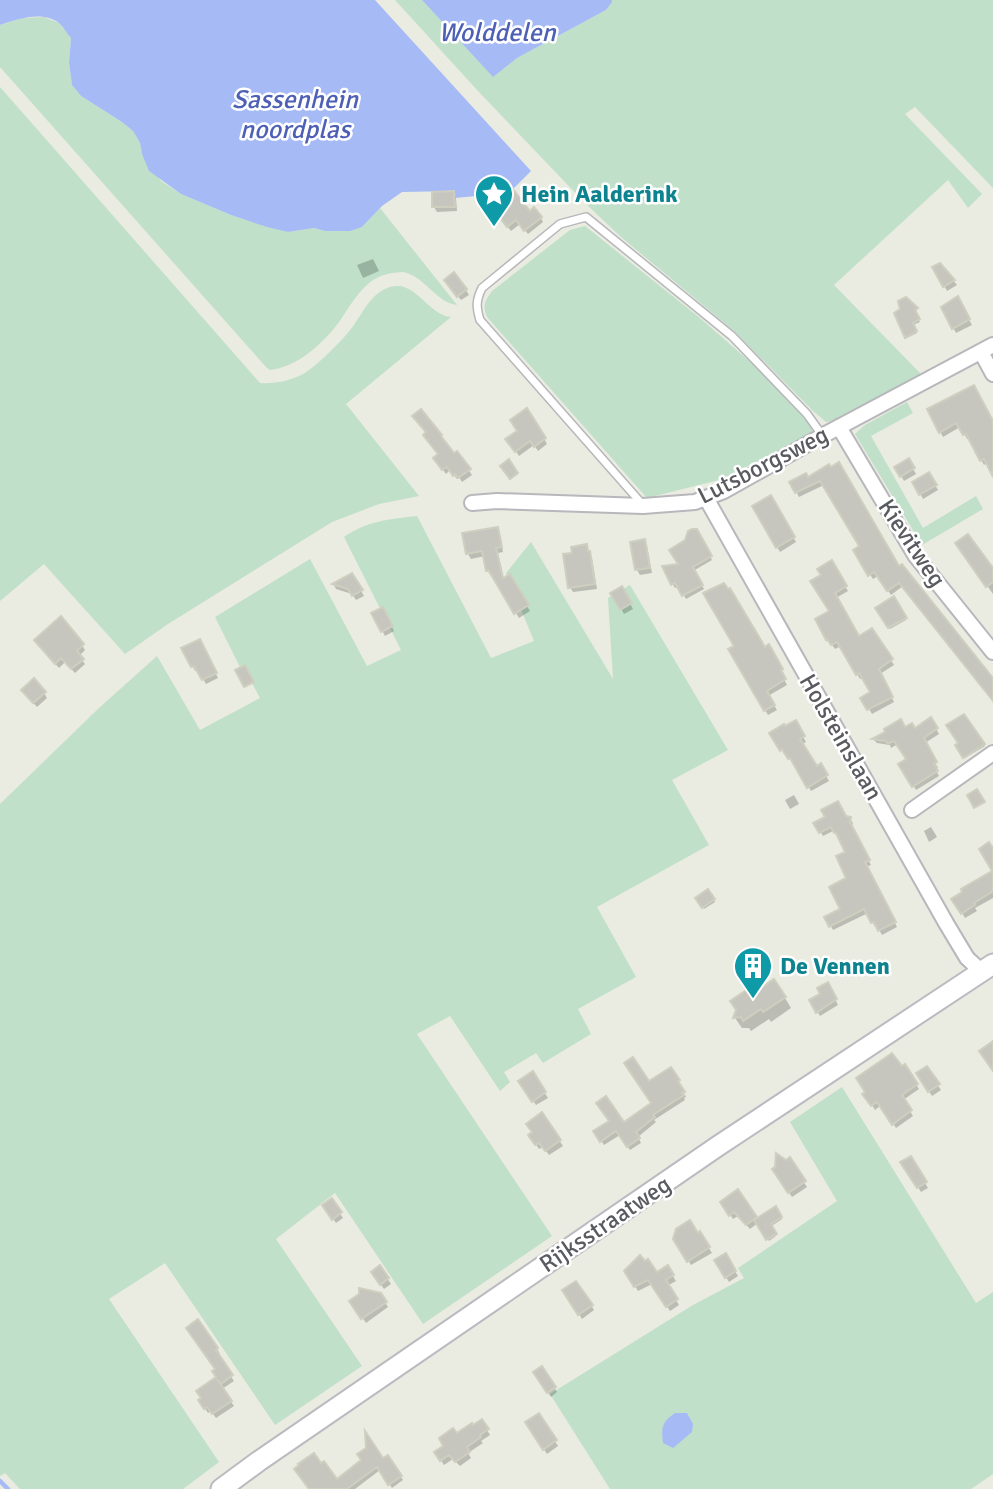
<svg xmlns="http://www.w3.org/2000/svg" width="993" height="1489" viewBox="0 0 993 1489" font-family="Signika,sans-serif">
<rect width="100%" height="100%" fill="#eaebe1"/>
<!-- green -->
<g fill="#c0e0ca">
<polygon points="395,0 422,0 493,76 517,58 606,10 612,0 993,0 993,188 915,107 905,114 982,194 968,208 948,180 834,285 921,374 834,421 826,422 812,410 733,330 621,237 586,204 478,91"/>
<path d="M 44,17 L 59,23 L 71,38 L 69,63 L 72,85 L 81,96 L 122,122 L 133,131 L 140,143 L 142,154 L 161,181 L 181,194 L 231,215 L 288,232 L 314,228 L 325,231 L 362,227 L 380,208 L 457,305 C 435,302 425,276 403,272 C 401,272 394,273 392,273 C 360,278 351,309 332,331 C 316,349 295,367 270,370 L 266,367 L 0,67 L 0,25 L 22,18 Z"/>
<path d="M 0,87 L 260,383 C 274,384 290,381 303,374 C 316,367 345,338 354,325 C 365,309 374,288 396,286 C 416,284 430,315 451,317 L 346,404 L 419,496 L 379,504 L 332,522 L 168,624 L 125,654 L 44,564 L 0,601 Z"/>
<path d="M 585,226 L 700,318 L 765,375 L 813,427 L 812,433 L 723,479 L 647,498 L 487,317 C 482,305 485,301 492,291 L 570,230 Z"/>
<polygon points="907,402 913,413 871,436 923,528 976,496 983,509 922,545 855,434 865,425"/>
<path d="M 417,516 L 491,658 L 534,641 L 506,573 L 531,542 L 613,679 L 608,598 L 630,585 L 728,750 L 672,780 L 709,845 L 597,907 L 636,977 L 578,1009 L 591,1034 L 543,1063 L 536,1053 L 504,1072 L 510,1082 L 500,1091 L 450,1016 L 417,1034 L 552,1236 L 423,1324 L 335,1193 L 276,1239 L 362,1366 L 275,1425 L 165,1263 L 109,1299 L 219,1462 L 183,1489 L 20,1489 L 5,1473 L 0,1476 L 0,804 L 99,708 L 157,656 L 200,730 L 260,698 L 244,668 L 241,669 L 215,617 L 310,559 L 367,666 L 401,650 L 344,537 C 366,521 391,519 417,516 Z"/>
<polygon points="842,1087 976,1303 993,1292 993,1474 971,1489 610,1489 550,1394 693,1305 744,1278 738,1268 837,1201 790,1122"/>
</g>
<!-- water -->
<g fill="#a6bbf6">
<path d="M 0,0 L 375,0 L 531,171 L 513,189 L 491,206 L 487,195 L 455,198 L 454,191 L 402,192 L 382,206 L 362,227 L 350,231 L 325,231 L 314,228 L 288,232 L 267,227 L 231,215 L 181,194 L 149,171 L 142,154 L 140,143 L 133,131 L 122,122 L 81,96 L 72,85 L 69,63 L 71,38 C 67,34 64,28 60,24 C 44,10 18,19 0,25 Z"/>
<polygon points="422,0 612,0 612,2 606,10 517,58 493,77"/>
<path d="M 675,1413 L 687,1413 L 693,1424 L 692,1432 L 673,1448 L 663,1443 C 661,1427 662,1422 675,1413 Z"/>
</g>
<!-- shadow -->
<g fill="#0003">
<polygon points="453,193 456,198 457,211 437,212 434,207"/>
<polygon points="496,212 529,213 541,218 543,222 528,234 520,224 511,231"/>
<polygon points="373,259 379,271 363,278 357,265"/>
<polygon points="940,265 957,285 947,291 935,268"/>
<polygon points="449,285 466,290 469,295 461,300"/>
<polygon points="957,298 972,325 956,333 943,308"/>
<polygon points="906,299 916,309 917,311 914,312 920,322 913,325 917,333 907,338 896,313 902,310"/>
<polygon points="929,410 993,424 993,473 988,462 984,465 970,438 967,439 960,427 943,437"/>
<polygon points="542,435 547,444 538,451 534,445 519,456 508,439"/>
<polygon points="457,453 472,475 462,482 459,477 457,479 450,470 446,474 438,463 440,455 454,456"/>
<polygon points="908,460 916,474 904,481 896,467"/>
<polygon points="828,466 899,569 993,681 993,700 903,586 891,595 878,576 873,579 855,551 862,547 824,485 799,497 791,482 807,479"/>
<polygon points="929,474 938,490 923,499 914,482"/>
<polygon points="770,498 796,542 780,552 754,507"/>
<polygon points="497,529 500,534 503,552 498,553 504,579 509,576 530,611 519,618 493,575 490,575 488,571 485,556 471,559 468,554 464,535"/>
<polygon points="696,531 712,560 693,571 704,589 686,599 679,586 675,588 664,568 680,565"/>
<polygon points="645,541 647,546 652,573 640,575 637,570"/>
<polygon points="586,546 592,558 597,589 573,592 570,587 574,554"/>
<polygon points="960,547 993,571 993,594"/>
<polygon points="831,563 848,591 836,598 859,638 872,630 894,665 880,674 894,702 872,714 863,699 873,693 864,677 860,679 841,646 835,649 827,638 831,612 823,575"/>
<polygon points="352,575 364,596 356,600 352,594 336,589 334,585"/>
<polygon points="622,589 633,609 624,614 613,594"/>
<polygon points="893,599 906,620 890,629 877,609"/>
<polygon points="383,609 394,631 385,636 374,614"/>
<polygon points="199,641 218,678 206,684 198,670 195,671 184,649"/>
<polygon points="39,645 82,645 85,650 79,656 85,664 75,673 65,662 59,668"/>
<polygon points="737,646 765,649 769,647 784,674 782,676 787,685 768,696 777,710 768,715 730,650"/>
<polygon points="44,693 47,698 37,707 26,695"/>
<polygon points="964,716 985,746 965,758 957,746 960,744"/>
<polygon points="931,720 939,734 925,743 938,768 935,769 939,776 916,790 901,764 908,760 898,744 891,748 890,745 877,743 874,740 888,732 905,729 914,731"/>
<polygon points="795,723 806,742 802,744 816,768 820,766 829,781 811,791 795,762 793,763 786,753 784,754 772,733"/>
<polygon points="794,795 799,804 790,809 785,800"/>
<polygon points="845,818 850,819 853,823 851,828 871,865 866,867 897,927 882,935 877,926 875,927 868,913 833,930 826,917 842,909 848,879 847,853 835,830 823,836 816,824"/>
<polygon points="931,827 937,837 929,842 924,831"/>
<polygon points="993,872 993,898 975,908 977,911 965,918 954,899"/>
<polygon points="708,891 715,902 704,909 697,898"/>
<polygon points="827,984 838,1005 820,1016 811,1001 823,994"/>
<polygon points="757,992 785,998 791,1008 771,1022 769,1019 751,1031 749,1028 742,1028 735,1018"/>
<polygon points="904,1066 919,1089 903,1100 913,1116 896,1128 881,1105 875,1110 865,1094"/>
<polygon points="926,1068 941,1090 932,1096 918,1074"/>
<polygon points="671,1069 681,1085 679,1086 686,1097 684,1098 685,1100 654,1120 656,1122 638,1137 641,1143 630,1150 620,1135 604,1145 596,1132 624,1124 653,1104 649,1084"/>
<polygon points="532,1074 548,1098 536,1105 520,1081"/>
<polygon points="542,1115 563,1146 549,1155 543,1147 539,1149 533,1140"/>
<polygon points="910,1158 928,1188 921,1192 902,1163"/>
<polygon points="789,1160 807,1187 792,1197 774,1170"/>
<polygon points="738,1192 757,1220 775,1209 782,1219 770,1227 776,1236 769,1241 758,1223 750,1229 738,1216 733,1219 722,1202"/>
<polygon points="331,1200 343,1218 336,1223 324,1205"/>
<polygon points="700,1234 712,1253 691,1265 675,1239"/>
<polygon points="725,1256 738,1276 729,1282 716,1261"/>
<polygon points="667,1267 676,1281 667,1286 679,1305 670,1311 652,1284 638,1291 626,1271 656,1275"/>
<polygon points="380,1268 391,1284 384,1289 373,1273"/>
<polygon points="565,1291 591,1305 594,1310 582,1319"/>
<polygon points="380,1294 388,1307 366,1323 351,1301"/>
<polygon points="198,1322 217,1349 220,1354 217,1356 234,1381 222,1389 234,1406 216,1418 211,1411 208,1413 200,1401 218,1378 216,1370"/>
<polygon points="542,1368 557,1392 551,1397 535,1373"/>
<polygon points="538,1415 558,1446 547,1454 527,1423"/>
<polygon points="482,1422 490,1435 481,1441 483,1443 468,1453 471,1458 460,1466 453,1459 444,1465 436,1453 456,1435"/>
<polygon points="388,1458 403,1480 392,1488 380,1470 355,1489 335,1489 363,1461 383,1461"/>
</g>
<g fill="none" stroke-linecap="round" stroke-linejoin="round">
<!-- stream -->
<polyline stroke="#a6bbf6" stroke-width="4.5" points="0,1481 8,1489"/>
</g>
<!-- building -->
<g fill="#c6c6be" stroke="#cfcfc0" stroke-width="2">
<polygon points="513,189 530,211 534,207 542,217 524,231 516,220 507,227 491,206"/>
<polygon points="454,191 455,207 432,207 432,192"/>
<polygon points="940,263 955,280 943,287 932,267"/>
<polygon points="454,272 467,289 457,297 444,280"/>
<polygon points="958,296 970,319 952,329 941,307"/>
<polygon points="906,297 918,308 915,310 920,319 913,323 917,331 905,338 894,313 900,309 898,301"/>
<polygon points="974,385 993,421 993,477 984,459 980,461 966,434 963,435 956,423 939,433 927,409"/>
<polygon points="527,408 546,438 534,447 530,441 515,452 505,439 517,431 510,420"/>
<polygon points="421,409 442,435 441,436 454,453 457,451 471,469 458,478 455,474 453,476 447,467 442,470 433,458 438,454 423,435 426,432 412,416"/>
<polygon points="909,458 915,468 900,477 894,467"/>
<polygon points="509,459 518,473 510,479 500,466"/>
<polygon points="839,462 899,566 902,564 993,678 993,701 899,583 887,591 874,572 868,576 853,550 859,546 820,481 795,493 789,482 806,473 808,477 829,464 831,467"/>
<polygon points="929,472 937,485 919,495 912,482"/>
<polygon points="771,495 795,537 776,548 752,506"/>
<polygon points="498,527 502,547 496,548 503,578 510,574 529,605 514,614 489,571 486,571 482,551 466,554 462,533"/>
<polygon points="692,529 697,529 712,556 693,567 703,585 682,596 675,583 671,585 662,566 678,564 669,550 685,540 688,531"/>
<polygon points="968,534 993,568 993,582 986,587 955,543"/>
<polygon points="645,539 650,568 635,570 630,542"/>
<polygon points="587,544 588,551 590,551 595,584 568,588 563,554 572,553 571,547"/>
<polygon points="832,560 847,586 835,593 859,636 872,628 893,659 879,669 893,697 867,710 860,698 870,692 859,673 856,675 837,642 831,645 827,639 826,640 815,619 829,611 810,581 821,575 817,569"/>
<polygon points="352,573 363,590 352,596 348,589 332,584"/>
<polygon points="724,583 728,589 730,588 765,647 769,644 783,669 781,670 786,679 767,691 775,705 764,711 728,649 734,646 703,593"/>
<polygon points="622,586 632,603 620,610 610,593"/>
<polygon points="894,596 907,618 888,628 875,608"/>
<polygon points="383,607 393,626 381,632 371,613"/>
<polygon points="61,616 84,644 77,651 84,659 71,669 61,658 55,664 34,640"/>
<polygon points="200,639 217,673 202,680 194,666 191,667 181,648"/>
<polygon points="245,665 254,682 244,687 235,670"/>
<polygon points="34,678 46,692 33,703 21,690"/>
<polygon points="964,714 985,744 963,758 955,745 958,743 946,725"/>
<polygon points="931,717 938,728 924,738 937,762 934,764 938,771 912,787 898,764 906,759 894,741 887,744 886,741 872,739 885,732 884,729 901,719 905,727 912,723 915,728"/>
<polygon points="796,720 805,736 800,739 817,766 821,763 828,775 807,788 790,758 788,759 782,749 780,751 769,733 784,724 785,726"/>
<polygon points="977,789 985,802 974,808 967,795"/>
<polygon points="838,801 846,816 851,817 850,822 870,860 865,862 896,922 878,931 874,922 871,923 864,909 829,927 824,917 840,909 829,887 846,878 836,856 845,852 836,833 834,833 831,827 819,833 813,823 825,817 821,810"/>
<polygon points="989,842 993,848 993,891 974,903 975,905 961,914 951,899 962,892 961,889 992,871 979,849"/>
<polygon points="708,889 715,899 702,908 695,898"/>
<polygon points="774,979 786,997 763,1012 761,1009 743,1021 741,1017 733,1018 736,1010 730,1001 754,985 758,990"/>
<polygon points="828,982 837,999 816,1013 809,1000 820,994 817,988"/>
<polygon points="993,1041 993,1071 979,1051"/>
<polygon points="892,1053 902,1066 905,1064 918,1084 902,1095 912,1110 892,1125 877,1102 871,1106 862,1094 865,1092 856,1078"/>
<polygon points="633,1057 649,1081 671,1067 680,1080 678,1081 685,1092 682,1093 684,1095 653,1115 655,1117 636,1132 640,1138 627,1147 616,1131 600,1142 593,1131 609,1121 596,1103 606,1096 624,1122 651,1103 624,1063"/>
<polygon points="927,1066 940,1084 928,1092 916,1073"/>
<polygon points="533,1071 546,1092 532,1102 518,1081"/>
<polygon points="542,1112 561,1140 545,1151 539,1143 535,1145 528,1135 532,1132 526,1124"/>
<polygon points="776,1153 786,1160 790,1157 806,1181 788,1193 772,1169 775,1167"/>
<polygon points="911,1156 927,1182 917,1188 900,1162"/>
<polygon points="738,1189 757,1217 746,1225 734,1212 729,1216 720,1202"/>
<polygon points="332,1198 342,1212 332,1220 322,1205"/>
<polygon points="776,1206 782,1217 771,1224 777,1234 766,1240 754,1220"/>
<polygon points="690,1220 698,1233 700,1231 710,1247 687,1262 673,1239 676,1229"/>
<polygon points="726,1253 736,1271 725,1278 714,1260"/>
<polygon points="640,1255 645,1261 648,1259 657,1272 668,1265 674,1275 666,1280 678,1299 666,1307 648,1280 634,1287 624,1271"/>
<polygon points="380,1265 389,1278 380,1285 371,1272"/>
<polygon points="576,1281 593,1305 578,1315 562,1290"/>
<polygon points="359,1288 381,1293 387,1302 361,1319 349,1301 359,1294"/>
<polygon points="198,1319 218,1348 216,1350 233,1375 221,1384 217,1379 232,1401 212,1414 207,1407 204,1409 198,1400 201,1398 196,1391 216,1377 212,1371 215,1369 186,1328"/>
<polygon points="542,1366 556,1387 547,1393 533,1372"/>
<polygon points="539,1413 557,1440 543,1450 525,1422"/>
<polygon points="482,1419 489,1429 480,1435 481,1437 467,1447 470,1452 455,1462 449,1455 440,1461 434,1452 443,1446 439,1438 453,1428 457,1433 472,1423 473,1425"/>
<polygon points="365,1431 383,1458 388,1455 402,1476 388,1485 377,1467 347,1489 309,1489 294,1469 299,1465 298,1464 314,1453 321,1463 324,1461 337,1479 361,1460 357,1454 366,1448"/>
</g>
<g fill="none" stroke-linecap="round" stroke-linejoin="round">
<defs>
<path id="lane" d="M 643,505 L 480,320 C 476,307 476,300 482,288 L 560,224 L 586,217 L 732,336 L 807,414 L 822,435"/>
<g id="street">
<polyline points="981,352 993,374"/>
<polyline points="839,427 915,555 993,652"/>
<polyline points="706,498 946,923 967,958 982,972"/>
<polyline points="472,503 497,501 643,506 695,502 724,491 822,436 993,345"/>
<polyline points="912,810 993,753"/>
</g>
<polyline id="secondary" points="221,1489 259,1461 718,1146 993,964"/>
</defs>
<!-- lane casing -->
<use href="#lane" stroke="#b7b7bc" stroke-width="10"/>
<!-- street casing -->
<use href="#street" stroke="#b7b7bc" stroke-width="18"/>
<!-- secondary casing -->
<use href="#secondary" stroke="#babac1" stroke-width="23"/>
<!-- lane -->
<use href="#lane" stroke="#fff" stroke-width="7"/>
<!-- street -->
<use href="#street" stroke="#fff" stroke-width="14"/>
<!-- secondary -->
<use href="#secondary" stroke="#fff" stroke-width="19"/>
</g>
<!-- icons -->
<defs>
<symbol id="sight-pin" viewBox="-11 -11 22 30"><path d="M0 17L-7.5 6A9.5 9.5 0 1 1 7.5 6Z" fill="#0f9aa8" stroke="#fff"/><path d="M0-6L1.8-2.2L6-1.7L2.9 1.2L3.7 5.4L0 3.3L-3.7 5.4L-2.9 1.2L-6-1.7L-1.8-2.2Z" fill="#fff"/></symbol>
<symbol id="building-pin" viewBox="-11 -11 22 30"><path d="M0 17L-7.5 6A9.5 9.5 0 1 1 7.5 6Z" fill="#0f9aa8" stroke="#fff"/><path d="M-4-6H4V6H1V3H-1V6H-4ZM-2.5-4.3h1.7v1.8h-1.7ZM.8-4.3h1.7v1.8H.8ZM-2.5-1h1.7V.8h-1.7ZM.8-1h1.7V.8H.8Z" fill="#fff"/></symbol>
</defs>
<g fill-rule="evenodd">
<use href="#sight-pin" x="472" y="172" width="44" height="60"/>
<use href="#building-pin" x="731" y="944" width="44" height="60"/>
</g>
<g text-anchor="middle" dominant-baseline="central" stroke-width="5" stroke-linejoin="round" paint-order="stroke">
<!-- culture labels -->
<g font-size="24" font-weight="bold" fill="#0d838f" stroke="#fff" text-anchor="start">
<text x="521" y="194">Hein Aalderink</text>
<text x="780" y="966">De Vennen</text>
</g>
<!-- street labels -->
<g font-size="24" fill="#5a5b60" stroke="#fff">
<text transform="translate(763 465) rotate(-27)">Lutsborgsweg</text>
<text transform="translate(912 543) rotate(56)">Kievitweg</text>
<text transform="translate(841 737) rotate(60)">Holsteinslaan</text>
<text transform="translate(605 1224) rotate(-34)">Rijksstraatweg</text>
</g>
<!-- water labels -->
<g font-size="26" font-style="italic" fill="#4d60b5" stroke="#fff">
<text x="497" y="33">Wolddelen</text>
<text x="295" y="100">Sassenhein<tspan x="295" dy="30">noordplas</tspan></text>
</g>
</g>
</svg>
